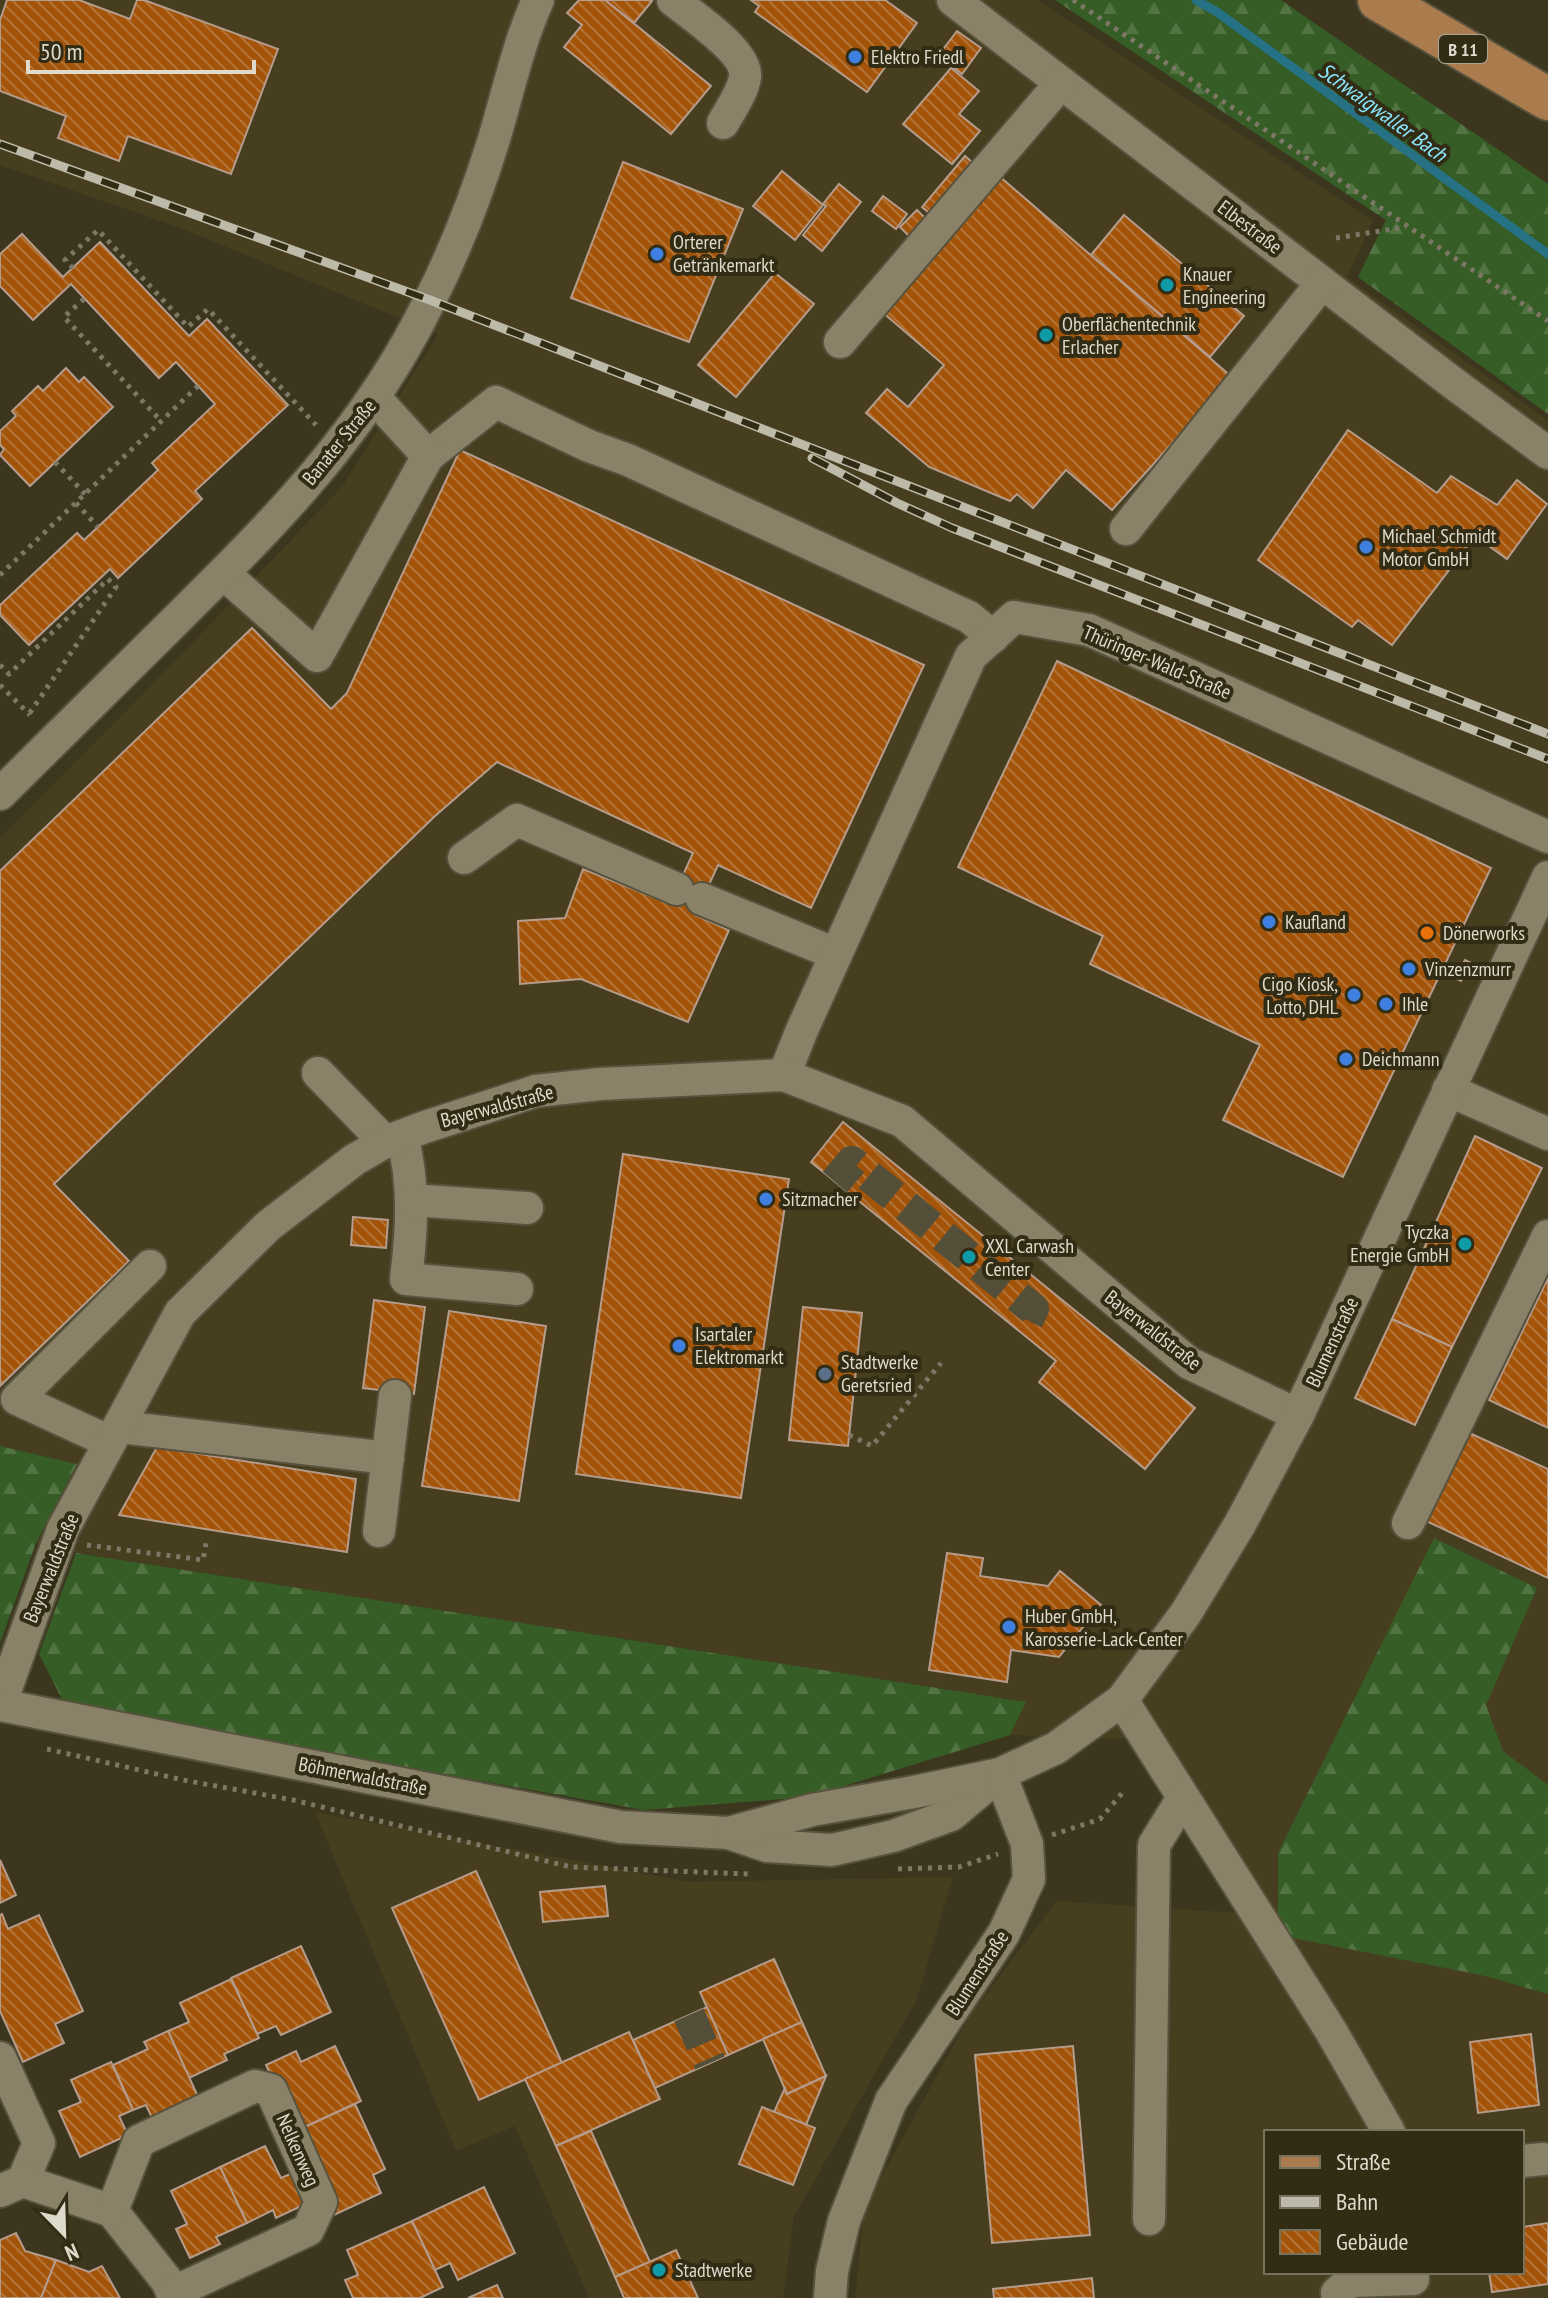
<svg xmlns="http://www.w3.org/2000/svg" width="1548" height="2298" viewBox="0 0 1548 2298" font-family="'PT Sans Narrow',sans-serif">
<defs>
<pattern id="forest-firs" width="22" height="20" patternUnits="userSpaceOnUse" patternTransform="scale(2)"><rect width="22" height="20" fill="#355d25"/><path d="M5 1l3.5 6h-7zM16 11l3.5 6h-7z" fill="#527443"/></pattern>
<pattern id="building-back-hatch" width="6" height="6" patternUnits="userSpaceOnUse" patternTransform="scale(2)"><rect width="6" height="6" fill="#a35409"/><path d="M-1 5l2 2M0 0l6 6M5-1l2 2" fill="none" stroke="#b37437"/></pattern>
</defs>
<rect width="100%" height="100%" fill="#3c361f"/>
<!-- built -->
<g fill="#463e1f" fill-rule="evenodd">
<path d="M 0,0 L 1037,0 L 1373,221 L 1347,277 L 1548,420 L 1548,2298 L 855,2298 L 864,2208 L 972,2012 L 1057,1901 L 1267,1915 L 1164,1740 L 1010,1735 L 1025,1702 L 76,1553 L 36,1543 L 77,1464 L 0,1446 L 0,838 L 145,692 L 342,487 L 438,334 L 178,227 L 0,165 ZM 1266,2132 L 1522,2132 L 1522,2272 L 1266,2272 Z"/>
<polygon points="315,1812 689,1882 953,1877 916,2001 794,2217 783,2298 589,2298 515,2126 456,2151"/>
</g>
<!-- forest -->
<g fill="url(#forest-firs)">
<polygon points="1055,0 1281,0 1548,184 1548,414 1358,277 1386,220"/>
<polygon points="0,1446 77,1464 36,1543 0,1643"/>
<polygon points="1434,1538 1537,1588 1486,1705 1503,1751 1548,1785 1548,1994 1481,1975 1278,1935 1278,1853"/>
<polygon points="76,1553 1026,1702 1010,1735 808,1797 644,1810 66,1707 39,1654"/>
</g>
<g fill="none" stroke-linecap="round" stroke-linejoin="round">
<!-- stream -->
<polyline stroke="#267183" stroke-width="9" points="1196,0 1217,12 1548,254"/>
</g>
<!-- building -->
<g fill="url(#building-back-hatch)" stroke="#b59c8c" stroke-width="2">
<polygon points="7,0 79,0 130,19 137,0 144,0 278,49 231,174 128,136 119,161 58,138 66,116 0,91 0,20"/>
<polygon points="579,0 605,0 711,86 671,134 564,47 582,25 567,13"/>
<polygon points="605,0 650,0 652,1 634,23"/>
<polygon points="751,0 885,0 917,23 867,92 755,12 759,6"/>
<polygon points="957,31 981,48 962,74 938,56"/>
<polygon points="951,68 979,91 959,114 980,131 952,164 903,124"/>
<polygon points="965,156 980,169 938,220 922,207"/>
<polygon points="623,162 743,209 689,342 571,298"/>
<polygon points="782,171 823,205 795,240 753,206"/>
<polygon points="999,176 1232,377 1112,510 1066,470 1033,508 1017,494 1010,501 929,467 866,413 887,389 908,407 944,365 882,312"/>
<polygon points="839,184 861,202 822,251 803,235 826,206 823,204"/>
<polygon points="883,196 907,214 896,229 872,211"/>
<polygon points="917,210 934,227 917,244 900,227"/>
<polygon points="1124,215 1244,316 1210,357 1091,255"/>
<polygon points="22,234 63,277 100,242 189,336 207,319 288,405 195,491 202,499 118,578 110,569 29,645 0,615 0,605 77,533 84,540 98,527 158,470 152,463 215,404 176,362 159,378 71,284 33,320 0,286 0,254"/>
<polygon points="775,273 814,304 736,397 698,365"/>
<polygon points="66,368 79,382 84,377 113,407 30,486 0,455 4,449 0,445 0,431 16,416 12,411 38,386 43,391"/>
<polygon points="1348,430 1437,493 1451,476 1497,505 1517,480 1547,504 1507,559 1475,536 1392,645 1358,620 1352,627 1258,560"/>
<polygon points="460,450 924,665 811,908 718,865 695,915 729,930 688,1022 581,979 520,984 518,921 565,918 583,869 670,904 693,853 497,762 435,816 54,1184 129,1261 0,1386 0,871 252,628 331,709 347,693"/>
<polygon points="1057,661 1491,868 1343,1177 1223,1120 1260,1045 1090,964 1103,936 958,867"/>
<polygon points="1465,960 1471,963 1461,981 1455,978"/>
<polygon points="843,1122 1195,1408 1145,1469 1039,1382 1056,1361 811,1162"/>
<polygon points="1475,1136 1542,1168 1452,1347 1392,1319"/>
<polygon points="623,1154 789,1179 741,1498 576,1474"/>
<polygon points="353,1217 388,1220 386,1248 351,1245"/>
<polygon points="1548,1278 1548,1428 1489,1400"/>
<polygon points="374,1300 425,1307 414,1394 363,1388"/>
<polygon points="803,1307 862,1313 848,1446 789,1440"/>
<polygon points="449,1311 546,1326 519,1501 422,1486"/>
<polygon points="1392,1319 1452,1347 1415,1425 1355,1398"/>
<polygon points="1465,1431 1548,1469 1548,1578 1424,1520"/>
<polygon points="157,1447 356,1479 347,1552 119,1515"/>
<polygon points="947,1553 983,1558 980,1576 1048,1586 1060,1571 1101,1605 1059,1657 1011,1650 1007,1682 929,1670"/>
<polygon points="0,1860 16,1895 0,1903"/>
<polygon points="476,1871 562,2063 479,2100 392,1908"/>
<polygon points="605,1886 608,1916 543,1922 540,1892"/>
<polygon points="2,1914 8,1929 39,1915 83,2011 55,2024 64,2043 23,2062 0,2011 0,1915"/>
<polygon points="301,1946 331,2012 281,2035 276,2026 257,2034 231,1978"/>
<polygon points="774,1959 802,2022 728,2055 700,1992"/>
<polygon points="231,1979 259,2038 224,2054 227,2060 189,2078 168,2031 189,2022 180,2003"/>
<polygon points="707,2007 728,2055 655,2088 633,2040"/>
<polygon points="802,2022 826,2076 787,2094 763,2039"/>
<polygon points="168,2031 200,2101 154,2122 146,2105 133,2110 113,2065 148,2049 144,2042"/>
<polygon points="629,2032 660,2099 556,2146 525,2079"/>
<polygon points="1531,2034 1539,2105 1478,2113 1470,2042"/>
<polygon points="335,2046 361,2101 296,2131 266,2065 296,2051 301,2062"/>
<polygon points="1073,2046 1090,2235 992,2243 975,2055"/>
<polygon points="111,2062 133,2110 119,2116 128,2135 80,2157 59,2111 81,2102 71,2080"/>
<polygon points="826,2076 806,2125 774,2112 785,2088 787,2094"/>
<polygon points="355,2104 385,2169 373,2175 381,2193 334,2215 296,2131"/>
<polygon points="762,2107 815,2128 793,2185 739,2164"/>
<polygon points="591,2131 650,2262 615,2277 556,2146"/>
<polygon points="265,2146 281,2178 297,2171 312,2201 276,2218 273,2210 247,2223 220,2167"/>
<polygon points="220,2167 247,2223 216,2237 220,2244 190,2258 176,2229 187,2224 171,2191"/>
<polygon points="484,2187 515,2253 458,2280 450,2263 435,2270 412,2221"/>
<polygon points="412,2221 443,2287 420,2298 353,2298 345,2280 358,2275 347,2250"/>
<polygon points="1548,2223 1548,2284 1492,2292 1489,2272 1522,2272 1522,2227"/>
<polygon points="16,2233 25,2251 56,2260 41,2298 0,2298 0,2240"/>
<polygon points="676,2250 698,2298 624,2298 615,2277"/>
<polygon points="56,2260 89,2272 102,2266 120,2298 41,2298"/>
<polygon points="1092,2278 1094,2298 994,2298 993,2289"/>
<polygon points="497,2285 503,2298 468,2298"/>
</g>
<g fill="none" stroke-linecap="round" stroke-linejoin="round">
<!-- minor-tunnel -->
<g stroke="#544f39" stroke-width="32" stroke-dasharray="32 16" stroke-linecap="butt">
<polyline points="835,1182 852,1162 1033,1309 1021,1333"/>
<polyline points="689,2015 710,2063"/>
</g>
<defs>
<g id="minor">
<path d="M 673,0 C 691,15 748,52 745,77 C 743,92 730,110 723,123"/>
<polyline points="953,0 1453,383 1548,453"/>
<polyline points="840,342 1061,83"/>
<polyline points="428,456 496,402 589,446 628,460 969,617 993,637"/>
<polyline points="1126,529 1322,283"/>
<polyline points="223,573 317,656 428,456 375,398"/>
<path d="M 0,794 C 59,736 118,677 177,619 C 277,520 366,431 429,302 C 455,251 477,194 494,139 C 508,93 518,44 538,0"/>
<polyline points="464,858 517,820 677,889"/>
<polyline points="702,899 836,954"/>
<polyline points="318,1073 385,1142"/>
<polyline points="784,1075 802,1030 971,656 1014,617 1089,630 1548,837"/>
<polyline points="1448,1090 1548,1134"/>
<path d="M 402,1136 C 415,1185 412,1229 406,1279 L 517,1289"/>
<polyline points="411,1200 527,1208"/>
<polyline points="120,1427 388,1458"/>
<polyline points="110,1442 17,1399 150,1266"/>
<polyline points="1408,1523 1548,1236"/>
<polyline points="379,1531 395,1396"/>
<polyline points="1122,1700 1331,2031 1389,2132"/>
<polyline points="0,1705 63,1529 180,1313 268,1226 354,1160 385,1142 425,1127 536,1091 600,1084 784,1075 902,1121 1189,1363 1298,1415"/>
<polyline points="0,1705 621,1827 729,1833 767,1846 832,1850 893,1836 951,1815 995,1778"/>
<polyline points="729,1833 812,1810 914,1792 1000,1774 1056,1748 1122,1700 1186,1613 1240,1524 1298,1415 1548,877"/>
<polyline points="0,2058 39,2143 23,2181"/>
<polyline points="1522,2161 1543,2159"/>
<polyline points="0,2191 23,2181 112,2211 167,2281 175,2298"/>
<polyline points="112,2211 139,2141 255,2086 271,2090 321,2202 308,2230 172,2293"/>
<polyline points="1149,2219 1154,1845 1183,1798"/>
<polyline points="830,2298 832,2271 844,2221 891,2101 1004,1933 1029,1879 1027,1844 1000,1774"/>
<polyline points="1338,2298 1337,2293 1351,2281 1413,2279"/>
</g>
<polyline id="major" points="1379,0 1548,99"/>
</defs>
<!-- minor casing -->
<use href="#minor" stroke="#57523d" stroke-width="36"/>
<!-- major casing -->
<use href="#major" stroke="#57523d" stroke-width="46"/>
<!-- path -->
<g stroke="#7d7865" stroke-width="5" stroke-dasharray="4 6" stroke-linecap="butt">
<polyline points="1073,0 1548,321"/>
<polyline points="1336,238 1406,227"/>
<polyline points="73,268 65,260 98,230 188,327 208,309 316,425"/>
<polyline points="84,299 64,317 161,421"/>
<polyline points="55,462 85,494"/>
<polyline points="76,503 98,527"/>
<polyline points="0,575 198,386"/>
<polyline points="0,665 9,674 108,579 116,587 29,714"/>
<polyline points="0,685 30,715"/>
<polyline points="849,1435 872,1446 941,1363"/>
<polyline points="87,1545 203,1560 206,1543"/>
<polyline points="47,1749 183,1780 293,1800 571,1867 748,1874"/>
<polyline points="1052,1835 1100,1819 1124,1791"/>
<polyline points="898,1869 959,1867 998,1854"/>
</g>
<!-- minor -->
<use href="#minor" stroke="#898269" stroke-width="32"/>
<!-- major -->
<use href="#major" stroke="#aa7b4d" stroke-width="42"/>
<defs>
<g id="rail">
<polyline points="0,144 430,300 1548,734"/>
<polyline points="812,458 897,503 952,528 1548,759"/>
</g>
</defs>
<!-- rail casing -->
<use href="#rail" stroke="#bebaaa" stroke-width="9"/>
<!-- rail -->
<use href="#rail" stroke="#322c15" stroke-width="6" stroke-dasharray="18" stroke-linecap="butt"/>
</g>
<!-- markers -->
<g fill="#3f7fe0" stroke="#322c15" stroke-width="3">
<circle cx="855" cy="57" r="8"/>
<circle cx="657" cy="254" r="8"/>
<circle cx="1366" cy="547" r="8"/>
<circle cx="1269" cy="922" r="8"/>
<circle cx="1409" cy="969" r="8"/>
<circle cx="1354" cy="995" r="8"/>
<circle cx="1386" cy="1004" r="8"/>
<circle cx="1346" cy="1059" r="8"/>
<circle cx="766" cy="1199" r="8"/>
<circle cx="679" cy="1346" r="8"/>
<circle cx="1009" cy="1627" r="8"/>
</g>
<g fill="#0f9aa8" stroke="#322c15" stroke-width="3">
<circle cx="1167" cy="285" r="8"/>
<circle cx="1046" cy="335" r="8"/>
<circle cx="1465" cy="1244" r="8"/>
<circle cx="969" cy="1257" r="8"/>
<circle cx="659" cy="2270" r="8"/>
</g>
<circle fill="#e8710a" stroke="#322c15" stroke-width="3" cx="1427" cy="933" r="8"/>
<circle fill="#5c6f8a" stroke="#322c15" stroke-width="3" cx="825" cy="1374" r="8"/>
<g text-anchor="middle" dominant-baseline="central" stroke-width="8" stroke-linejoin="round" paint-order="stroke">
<!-- shield labels -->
<rect fill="#322c15" stroke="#aaa695" stroke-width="2" x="1439" y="35" width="48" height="28" rx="6"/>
<g font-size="18" font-weight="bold" fill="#dedacc">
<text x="1463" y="49">B 11</text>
</g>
<!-- poi labels -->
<g font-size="20" fill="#dedacc" stroke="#322c15" text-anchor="start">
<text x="871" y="57">Elektro Friedl</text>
<text x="673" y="242">Orterer<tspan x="673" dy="23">Getränkemarkt</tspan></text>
<text x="1183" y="274">Knauer<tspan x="1183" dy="23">Engineering</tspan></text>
<text x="1062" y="324">Oberflächentechnik<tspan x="1062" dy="23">Erlacher</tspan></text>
<text x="1382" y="536">Michael Schmidt<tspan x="1382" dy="23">Motor GmbH</tspan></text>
<text x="1285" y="922">Kaufland</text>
<text x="1443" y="933">Dönerworks</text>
<text x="1425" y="969">Vinzenzmurr</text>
<text x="1338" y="984" text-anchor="end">Cigo Kiosk,<tspan x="1338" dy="23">Lotto, DHL</tspan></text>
<text x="1402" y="1004">Ihle</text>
<text x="1362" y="1059">Deichmann</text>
<text x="782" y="1199">Sitzmacher</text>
<text x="1449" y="1232" text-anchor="end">Tyczka<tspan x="1449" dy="23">Energie GmbH</tspan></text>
<text x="985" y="1246">XXL Carwash<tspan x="985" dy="23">Center</tspan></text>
<text x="695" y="1334">Isartaler<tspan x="695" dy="23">Elektromarkt</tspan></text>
<text x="841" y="1362">Stadtwerke<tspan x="841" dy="23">Geretsried</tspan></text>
<text x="1025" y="1616">Huber GmbH,<tspan x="1025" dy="23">Karosserie-Lack-Center</tspan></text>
<text x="675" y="2270">Stadtwerke</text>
</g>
<!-- street labels -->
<g font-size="20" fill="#dedacc" stroke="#322c15">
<text transform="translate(1250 227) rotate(37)">Elbestraße</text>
<text transform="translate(339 442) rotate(-51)">Banater Straße</text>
<text transform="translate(1157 662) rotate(23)">Thüringer-Wald-Straße</text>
<text transform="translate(497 1106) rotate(-15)">Bayerwaldstraße</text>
<text transform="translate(1153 1330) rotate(38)">Bayerwaldstraße</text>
<text transform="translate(1332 1342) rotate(-65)">Blumenstraße</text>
<text transform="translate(51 1568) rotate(-68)">Bayerwaldstraße</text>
<text transform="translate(363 1776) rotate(11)">Böhmerwaldstraße</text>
<text transform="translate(977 1973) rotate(-57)">Blumenstraße</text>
<text transform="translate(298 2150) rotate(66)">Nelkenweg</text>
</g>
<!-- water labels -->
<g font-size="22" font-style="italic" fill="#89e6fe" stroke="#322c15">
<text transform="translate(1383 112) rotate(36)">Schwaigwaller Bach</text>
</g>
</g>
<!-- legend -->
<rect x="1264" y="2130" width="260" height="144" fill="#322c15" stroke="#77725e" stroke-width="2"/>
<rect x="1280" y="2156" width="40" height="12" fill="#aa7b4d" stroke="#77725e" stroke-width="2"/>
<text x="1336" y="2170" font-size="24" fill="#dedacc">Straße</text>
<rect x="1280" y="2196" width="40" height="12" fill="#bebaaa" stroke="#77725e" stroke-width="2"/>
<text x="1336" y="2210" font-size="24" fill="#dedacc">Bahn</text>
<rect x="1280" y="2230" width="40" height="24" fill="url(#building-back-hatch)" stroke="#77725e" stroke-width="2"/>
<text x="1336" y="2250" font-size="24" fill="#dedacc">Gebäude</text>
<!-- north arrow -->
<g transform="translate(64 2234) rotate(157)" stroke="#322c15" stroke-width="6" paint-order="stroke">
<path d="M0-6L14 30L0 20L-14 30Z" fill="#dedacc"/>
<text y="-12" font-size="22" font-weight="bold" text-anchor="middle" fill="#dedacc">N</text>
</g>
<!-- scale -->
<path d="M28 60v12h226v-12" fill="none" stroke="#dedacc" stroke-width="4"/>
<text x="40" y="60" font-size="24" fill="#dedacc" stroke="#322c15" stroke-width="6" paint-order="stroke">50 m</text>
</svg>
